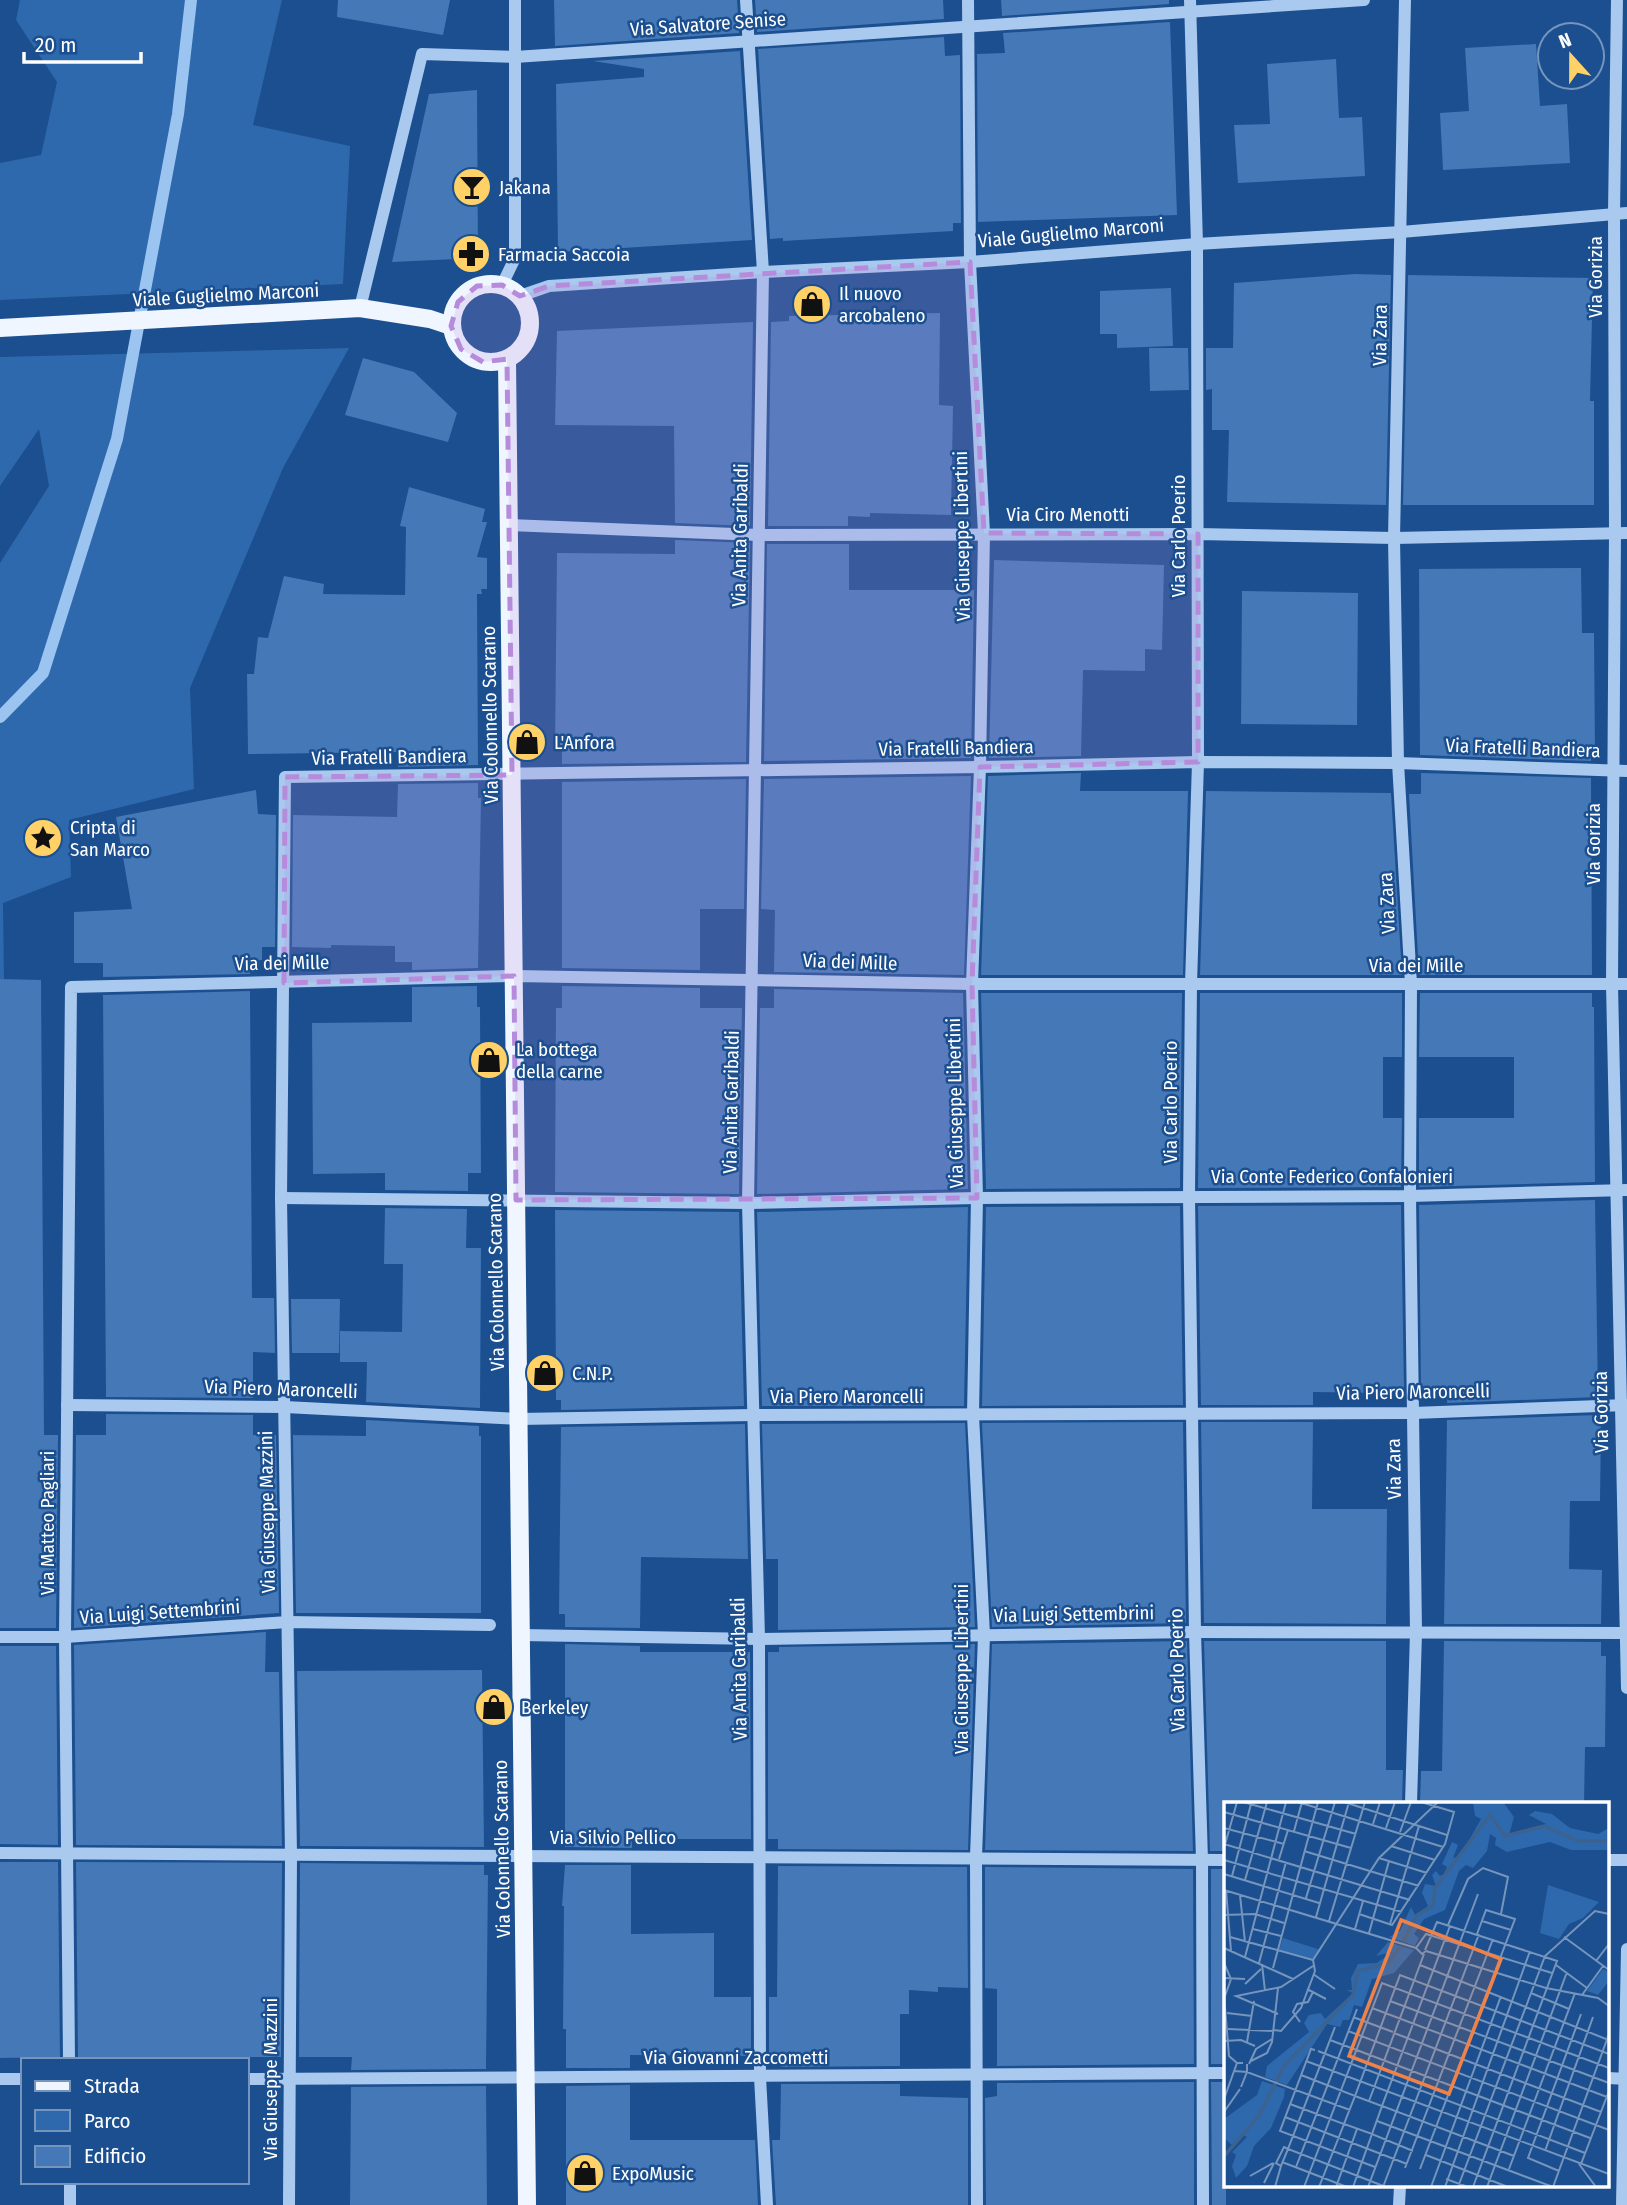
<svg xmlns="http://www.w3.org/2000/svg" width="1627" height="2205" viewBox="0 0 1627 2205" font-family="'Fira Sans Condensed',sans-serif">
<rect width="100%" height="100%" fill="#1b4f8f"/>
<!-- green -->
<g fill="#2e69ad">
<polygon points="20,0 282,0 253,125 350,146 343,284 0,300 0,163 41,155 57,82 16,20"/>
<polygon points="349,348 283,468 190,688 194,789 69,820 71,877 3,903 4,979 0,980 0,563 49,486 39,429 0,486 0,357"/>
</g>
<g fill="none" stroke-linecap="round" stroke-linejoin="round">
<!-- stream -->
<polyline stroke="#9cc4f0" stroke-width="12" points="0,717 43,673 117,439 178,114 191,0"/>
</g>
<!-- building -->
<g fill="#4478b7">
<polygon points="338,0 450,0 443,35 337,17"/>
<polygon points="554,0 737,0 739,33 555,46"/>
<polygon points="755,0 943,0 944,19 757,32"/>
<polygon points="1001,0 1169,0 1169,4 1002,16"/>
<polygon points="1170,22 1177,215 978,222 977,54 1005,53 1003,33"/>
<polygon points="944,37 945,56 960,55 961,223 953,223 953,231 783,241 783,238 770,239 758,49"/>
<polygon points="1536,44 1540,106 1567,104 1570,163 1443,170 1440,113 1469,111 1465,48"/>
<polygon points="740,51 752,240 558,252 556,84 644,77 644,69 593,61"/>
<polygon points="1336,59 1339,118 1362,117 1365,176 1238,183 1234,125 1270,124 1267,64"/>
<polygon points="477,90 478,258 392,262 429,94"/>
<polygon points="1355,274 1391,275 1386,505 1227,502 1229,430 1212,430 1212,389 1206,390 1206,348 1233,348 1234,283"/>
<polygon points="1408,275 1593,278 1590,401 1594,401 1594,505 1403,505"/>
<polygon points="1171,288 1173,346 1117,348 1117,334 1100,334 1100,291"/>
<polygon points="940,313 939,405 953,406 951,515 870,513 870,517 848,516 848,526 768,526 771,322 789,321 789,316"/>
<polygon points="753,322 750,526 675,523 674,426 555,425 557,331"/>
<polygon points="1149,348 1188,348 1189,390 1150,391"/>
<polygon points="363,358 414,372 457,413 448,442 345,415"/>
<polygon points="409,487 485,509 482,522 487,522 477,557 487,558 487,589 481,589 482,594 477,594 478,765 398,767 398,752 248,754 247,674 254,674 258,637 268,638 284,576 324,584 323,594 405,595 406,527 400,526"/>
<polygon points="675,540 750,543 746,762 562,764 562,749 555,749 557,553 675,554"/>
<polygon points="767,544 849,544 849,590 974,590 971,758 764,761"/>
<polygon points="994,560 1164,565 1162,650 1145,649 1145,671 1083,670 1081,756 989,758"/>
<polygon points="1581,568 1582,633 1594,633 1595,753 1591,753 1591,761 1420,755 1419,569"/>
<polygon points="1242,591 1358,593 1357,725 1241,724"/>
<polygon points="1081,773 1080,791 1188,791 1183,975 981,975 988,776"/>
<polygon points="1421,773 1591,778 1592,975 1419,975 1409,794 1421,794"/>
<polygon points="971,776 964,975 774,972 775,910 761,909 764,779"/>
<polygon points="746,779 744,909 700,909 700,970 562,968 562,782"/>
<polygon points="478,783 478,798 481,798 478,968 412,970 412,962 395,962 395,946 331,945 331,948 292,947 293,815 397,817 398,784"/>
<polygon points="256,790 258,814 276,815 275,947 262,947 262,960 250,961 250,974 103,977 103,963 74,963 74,912 132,909 116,817"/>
<polygon points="1206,791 1391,793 1402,975 1200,975"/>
<polygon points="0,979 41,980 44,1435 58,1435 56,1628 0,1628"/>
<polygon points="477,986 477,1007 480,1007 481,1173 468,1173 468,1191 385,1190 385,1173 313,1174 312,1023 412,1022 412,987"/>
<polygon points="562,986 700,988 700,1008 742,1008 739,1194 555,1192 556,1008 562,1008"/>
<polygon points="774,989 963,993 968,1189 757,1194 760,1008 774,1008"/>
<polygon points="250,991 252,1298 274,1298 275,1353 253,1352 253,1398 106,1397 103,995"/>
<polygon points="981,993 1182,993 1180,1188 986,1189"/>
<polygon points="1200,993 1402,993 1402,1057 1383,1057 1383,1118 1402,1118 1401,1187 1198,1188"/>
<polygon points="1420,993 1592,993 1592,1007 1594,1007 1595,1182 1419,1187 1419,1118 1514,1118 1514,1057 1419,1057"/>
<polygon points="1595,1200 1598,1397 1447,1403 1448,1389 1421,1389 1419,1205"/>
<polygon points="1401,1205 1404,1389 1383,1389 1383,1393 1313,1392 1313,1405 1201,1405 1198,1206"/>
<polygon points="1180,1206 1183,1405 982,1406 986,1207"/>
<polygon points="968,1207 964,1406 762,1406 757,1212"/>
<polygon points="385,1208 467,1209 466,1248 481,1248 480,1408 366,1402 367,1362 340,1362 340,1331 402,1332 403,1264 384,1264"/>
<polygon points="555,1210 739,1212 744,1406 561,1410 561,1400 556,1400"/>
<polygon points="291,1299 340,1299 339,1353 292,1353"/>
<polygon points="106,1414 253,1415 253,1435 276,1435 279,1613 74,1628 76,1435 106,1435"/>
<polygon points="1598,1415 1598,1425 1601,1425 1600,1501 1570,1501 1569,1569 1602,1570 1601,1624 1444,1624 1447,1420"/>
<polygon points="366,1420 479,1426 479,1436 481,1436 481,1613 296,1613 293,1435 366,1436"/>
<polygon points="1183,1422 1186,1623 992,1627 982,1423"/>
<polygon points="1201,1422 1313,1422 1312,1509 1387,1509 1386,1624 1204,1623"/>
<polygon points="965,1423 975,1627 778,1630 778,1559 766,1559 762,1424"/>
<polygon points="745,1424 748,1559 641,1557 640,1628 565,1627 565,1614 559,1614 561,1427"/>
<polygon points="266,1632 265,1672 279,1672 282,1846 76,1845 74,1645"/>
<polygon points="1187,1641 1193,1851 985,1850 992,1644"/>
<polygon points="1204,1641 1386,1641 1386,1770 1403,1770 1402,1804 1226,1804 1226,1851 1210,1851"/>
<polygon points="1444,1641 1601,1642 1601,1656 1606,1656 1605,1747 1585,1747 1584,1804 1420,1804 1421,1771 1442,1771"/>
<polygon points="565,1644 640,1646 640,1652 750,1652 751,1839 632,1839 632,1848 565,1847"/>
<polygon points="975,1644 968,1850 778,1849 778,1839 768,1839 768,1652 779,1652 779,1647"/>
<polygon points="0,1646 56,1646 58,1845 0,1844"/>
<polygon points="482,1670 484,1847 300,1846 297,1671"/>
<polygon points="0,1862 58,1862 60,2057 0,2058"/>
<polygon points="76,1862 282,1863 281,2057 78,2057"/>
<polygon points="300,1863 484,1865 484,1875 488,1875 486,2069 351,2070 352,2057 299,2057"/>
<polygon points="565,1865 631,1865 631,1934 714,1933 714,1997 751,1997 751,2056 630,2055 630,2068 566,2068 566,2029 563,2029 564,1906 562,1906"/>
<polygon points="778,1866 967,1867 968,1988 938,1987 938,1992 909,1990 909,2014 900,2014 900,2066 781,2067 781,2056 769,2056 769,1997 777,1997"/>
<polygon points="985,1867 1193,1869 1194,2064 997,2066 997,1989 985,1988"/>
<rect x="1211" y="1869" width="15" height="195"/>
<polygon points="1194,2082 1194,2205 986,2205 985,2098 997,2096 997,2083"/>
<polygon points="1211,2082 1226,2082 1226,2205 1212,2205"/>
<polygon points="781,2084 900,2084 900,2096 968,2098 968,2205 776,2205 772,2140 780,2140"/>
<polygon points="630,2085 630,2140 755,2140 758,2205 566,2205 566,2086"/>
<polygon points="486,2086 487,2205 350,2205 351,2087"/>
</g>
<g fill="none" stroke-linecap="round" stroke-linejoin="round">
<!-- minor -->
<g stroke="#a9c9ee" stroke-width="12">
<polyline points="746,0 763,272 748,1203 759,1639 760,2077 767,2205"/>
<polyline points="968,0 970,262 984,533 980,767 972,984 977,1198 973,1415 984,1635 976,1857 977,2205"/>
<polyline points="1190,0 1197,244 1198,762 1191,984 1189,1196 1195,1632 1202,1860 1203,2205"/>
<polyline points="1405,0 1394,538 1398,763 1411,984 1410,1196 1416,1632 1411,1804"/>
<polyline points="1617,0 1614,213 1615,533 1612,984 1627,1688"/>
<polyline points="502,285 515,258 515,0"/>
<polyline points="520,296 549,286 763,272 970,262 1197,244 1401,232 1627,213"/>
<polyline points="360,308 422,54 515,57 1364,0"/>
<polyline points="509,525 759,535 1198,534 1394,538 1627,533"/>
<polyline points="281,1198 748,1203 977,1198 1410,1196 1627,1190"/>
<polyline points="67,1405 285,1407 519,1419 754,1415 1413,1413 1627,1405"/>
<polyline points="521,1635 759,1639 1195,1632 1627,1633"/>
<polyline points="0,1637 65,1637 288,1622 490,1625"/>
<polyline points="0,1853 1226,1860"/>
<polyline points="1608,1860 1627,1860"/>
<polyline points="69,2060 65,1637 71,987 514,976 972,984 1627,984"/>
<polyline points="1608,2078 1627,2079"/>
<polyline points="0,2079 23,2079"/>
<polyline points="247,2079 1226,2073"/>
<polyline points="70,2182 70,2205"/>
<polyline points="289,2205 291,1855 281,1198 285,777 980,767 1198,762 1398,763 1627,771"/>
<polyline points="1399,2205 1400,2186"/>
<polyline points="1622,2205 1627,1949"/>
</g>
<!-- major -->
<g stroke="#f0f6ff" stroke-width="18">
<circle cx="491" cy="323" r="39"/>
<polyline points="0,328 360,308 430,319 451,326"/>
<polyline points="507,359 527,2205"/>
</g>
</g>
<!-- marked area -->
<path fill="#b68bdc" fill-opacity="0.2" stroke="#b68bdc" stroke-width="5" stroke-dasharray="14 9" stroke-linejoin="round" d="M 970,262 L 984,533 L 1198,534 L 1198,762 L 980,767 L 972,984 L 977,1198 L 516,1200 L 514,976 L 284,983 L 285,777 L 512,775 L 507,359 L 483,362 L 461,349 L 451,326 L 458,302 L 477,286 L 502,285 L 520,296 L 549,286 Z"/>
<!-- icons -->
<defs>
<symbol id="bar-disc" viewBox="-11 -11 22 22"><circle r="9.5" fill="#ffd166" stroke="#1b4f8f"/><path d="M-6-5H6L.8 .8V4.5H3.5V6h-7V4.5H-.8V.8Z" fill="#111"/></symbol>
<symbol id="pharmacy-disc" viewBox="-11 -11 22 22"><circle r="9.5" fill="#ffd166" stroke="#1b4f8f"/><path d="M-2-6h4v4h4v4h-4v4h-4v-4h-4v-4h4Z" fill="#111"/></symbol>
<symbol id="shop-disc" viewBox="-11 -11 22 22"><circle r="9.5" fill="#ffd166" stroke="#1b4f8f"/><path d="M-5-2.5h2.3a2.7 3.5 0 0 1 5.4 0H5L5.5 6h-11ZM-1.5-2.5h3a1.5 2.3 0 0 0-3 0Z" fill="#111"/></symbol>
<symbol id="sight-disc" viewBox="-11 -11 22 22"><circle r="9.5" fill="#ffd166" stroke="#1b4f8f"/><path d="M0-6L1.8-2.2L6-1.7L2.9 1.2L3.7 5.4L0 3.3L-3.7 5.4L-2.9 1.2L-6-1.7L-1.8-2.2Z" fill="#111"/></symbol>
</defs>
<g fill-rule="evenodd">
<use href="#bar-disc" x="450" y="165" width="44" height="44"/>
<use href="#pharmacy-disc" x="449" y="232" width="44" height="44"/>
<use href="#shop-disc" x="790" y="282" width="44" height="44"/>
<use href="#shop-disc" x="505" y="720" width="44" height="44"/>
<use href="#sight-disc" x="21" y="816" width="44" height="44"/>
<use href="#shop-disc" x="467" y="1038" width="44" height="44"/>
<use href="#shop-disc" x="523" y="1351" width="44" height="44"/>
<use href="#shop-disc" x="472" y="1685" width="44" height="44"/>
<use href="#shop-disc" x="563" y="2151" width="44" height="44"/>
</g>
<g text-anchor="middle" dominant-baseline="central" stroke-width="5" stroke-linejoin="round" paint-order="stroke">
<!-- street labels -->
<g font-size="19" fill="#fff" stroke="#1b4f8f">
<text transform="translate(708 24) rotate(-4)">Via Salvatore Senise</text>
<text transform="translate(1071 233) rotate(-5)">Viale Guglielmo Marconi</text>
<text transform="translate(1595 277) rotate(-90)">Via Gorizia</text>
<text transform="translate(226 295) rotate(-3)">Viale Guglielmo Marconi</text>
<text transform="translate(1380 335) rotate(-89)">Via Zara</text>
<text x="1068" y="514">Via Ciro Menotti</text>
<text transform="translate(740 535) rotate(-89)">Via Anita Garibaldi</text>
<text transform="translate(962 536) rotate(-91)">Via Giuseppe Libertini</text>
<text transform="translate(1178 536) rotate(-90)">Via Carlo Poerio</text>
<text transform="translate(490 715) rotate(-91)">Via Colonnello Scarano</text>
<text transform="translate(956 748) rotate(-1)">Via Fratelli Bandiera</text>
<text transform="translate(1523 748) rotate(2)">Via Fratelli Bandiera</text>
<text transform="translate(389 757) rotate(-1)">Via Fratelli Bandiera</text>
<text transform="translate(1593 844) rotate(-90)">Via Gorizia</text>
<text transform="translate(1387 903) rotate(-93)">Via Zara</text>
<text transform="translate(850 962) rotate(2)">Via dei Mille</text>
<text transform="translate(282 963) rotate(-1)">Via dei Mille</text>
<text x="1416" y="965">Via dei Mille</text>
<text transform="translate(731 1102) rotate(-89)">Via Anita Garibaldi</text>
<text transform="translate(1170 1102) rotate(-90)">Via Carlo Poerio</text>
<text transform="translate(955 1103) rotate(-91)">Via Giuseppe Libertini</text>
<text x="1332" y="1176">Via Conte Federico Confalonieri</text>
<text transform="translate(496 1282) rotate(-91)">Via Colonnello Scarano</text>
<text transform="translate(281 1389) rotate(2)">Via Piero Maroncelli</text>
<text transform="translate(1413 1392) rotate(-1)">Via Piero Maroncelli</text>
<text x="847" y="1396">Via Piero Maroncelli</text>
<text transform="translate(1601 1412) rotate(-91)">Via Gorizia</text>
<text transform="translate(1394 1469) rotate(-91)">Via Zara</text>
<text transform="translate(267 1512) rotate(-91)">Via Giuseppe Mazzini</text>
<text transform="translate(47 1523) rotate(-90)">Via Matteo Pagliari</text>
<text transform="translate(160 1612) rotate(-4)">Via Luigi Settembrini</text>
<text transform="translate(1074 1614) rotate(-1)">Via Luigi Settembrini</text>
<text transform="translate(739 1669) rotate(-91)">Via Anita Garibaldi</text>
<text transform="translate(961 1669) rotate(-90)">Via Giuseppe Libertini</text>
<text transform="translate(1177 1670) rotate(-91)">Via Carlo Poerio</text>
<text x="613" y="1837">Via Silvio Pellico</text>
<text transform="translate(502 1849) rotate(-91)">Via Colonnello Scarano</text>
<text x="736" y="2057">Via Giovanni Zaccometti</text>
<text transform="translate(270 2079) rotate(-90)">Via Giuseppe Mazzini</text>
</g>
<!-- poi labels -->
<g font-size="19" fill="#fff" stroke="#1b4f8f" text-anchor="start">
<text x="499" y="187">Jakana</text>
<text x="498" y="254">Farmacia Saccoia</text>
<text x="839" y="293">Il nuovo<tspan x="839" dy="22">arcobaleno</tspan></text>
<text x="554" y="742">L'Anfora</text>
<text x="70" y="827">Cripta di<tspan x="70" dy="22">San Marco</tspan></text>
<text x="516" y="1049">La bottega<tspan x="516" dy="22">della carne</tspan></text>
<text x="572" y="1373">C.N.P.</text>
<text x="521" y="1707">Berkeley</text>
<text x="612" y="2173">ExpoMusic</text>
</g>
</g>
<!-- overview -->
<g transform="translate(1224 1802)">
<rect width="385" height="385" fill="#1b4f8f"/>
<path d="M 249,0 L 279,0 L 290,15 L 285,33 L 322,22 L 305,13 L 311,9 L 328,12 L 346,26 L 374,32 L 385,26 L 385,48 L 347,48 L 326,40 L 283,50 L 271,43 L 272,36 L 266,32 L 263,49 L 249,66 L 242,63 L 235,69 L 221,108 L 200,117 L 190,132 L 195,136 L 191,144 L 165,135 L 176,129 L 187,105 L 191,113 L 204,104 L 198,91 L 201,82 L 212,84 L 208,73 L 212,69 L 216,74 L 220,72 L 223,65 L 218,62 L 228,40 L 234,43 L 229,56 L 236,54 L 257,17 L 251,14 ZM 324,83 L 375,100 L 359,116 L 345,122 L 335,137 L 316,131 ZM 59,136 L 97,148 L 89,157 L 55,148 ZM 164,140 L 190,148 L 170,171 L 148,177 L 138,205 L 130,203 L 125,218 L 119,218 L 116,225 L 103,222 L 63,283 L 41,275 L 43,264 L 85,230 L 80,221 L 85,213 L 97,211 L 101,217 L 129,191 L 123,188 L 128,188 L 127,176 L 134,162 L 153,161 L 168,150 L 152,154 ZM 379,167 L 385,170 L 385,179 L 374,193 L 363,189 ZM 38,279 L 61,287 L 60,295 L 47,326 L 30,344 L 23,364 L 12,376 L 8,364 L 12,353 L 8,350 L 23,335 L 18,333 L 8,343 L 0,336 L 0,317 L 33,293 Z" fill="#2e69ad"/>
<path fill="none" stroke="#3c6290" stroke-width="3.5" d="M 179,140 L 193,113 L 209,104 L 211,86 L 266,13 L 281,34 L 320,24 L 354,39 L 385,39M 0,354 L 35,314 L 60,264 L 129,193 L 134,169 L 164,161 L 176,145"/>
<path fill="none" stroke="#7695bc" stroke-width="2" d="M 19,0 L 132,32M 74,0 L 219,45M 120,0 L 223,33M 0,10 L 127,46M 149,22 L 156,0M 0,26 L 60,42M 162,26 L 171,0M 70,29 L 78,0M 176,30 L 187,0M 0,42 L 186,98M 167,44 L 211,58M 0,46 L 13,0M 80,49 L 195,84M 155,56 L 203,71M 55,57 L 64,28M 0,58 L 178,110M 0,72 L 95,101M 8,74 L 27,2M 21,78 L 43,0M 0,88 L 192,146 L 198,152 L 202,149M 2,88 L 7,149M 16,93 L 21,140M 82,96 L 111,0M 135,112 L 168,123 L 221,42 L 230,10 L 197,0M 0,113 L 31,112 L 60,121M 92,115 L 125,0M 105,119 L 141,0M 258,119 L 287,128M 166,122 L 195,24M 224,123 L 244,77 L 259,66 L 284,75 L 277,112M 226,124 L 158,304 L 290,354M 29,127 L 57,134M 131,127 L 139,99M 145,131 L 165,59M 6,135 L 89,158M 340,135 L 385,168M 0,146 L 69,177M 192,146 L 202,132 L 328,171M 201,148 L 213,120 L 333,159 L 249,385M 202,149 L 322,186 L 374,196 L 385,204M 21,155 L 62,0M 372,159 L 385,142M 0,161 L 7,177 L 1,194M 35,161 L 62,60M 38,162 L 41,189M 196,163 L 382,237M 332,163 L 363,186M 49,166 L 94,0M 89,172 L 111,187M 0,176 L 21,177M 21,182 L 37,167M 83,187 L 102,197M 307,191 L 345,207M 0,193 L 5,254 L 13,261M 358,193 L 379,164M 166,199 L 385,281M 148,206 L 383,295M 3,211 L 28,214M 54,212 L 12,194 L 57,185 L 89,164M 129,215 L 169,230M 76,220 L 69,210 L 73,202 L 84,200 L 89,190M 111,225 L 64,347 L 162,385M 4,227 L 50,229M 50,228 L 57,229 L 77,206 L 91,169 L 89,158 L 155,56 L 214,0M 124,229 L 385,328M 170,231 L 377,310M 106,238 L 366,336M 0,239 L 17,238 L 31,244M 23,240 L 30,199M 91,248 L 87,247 L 56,329 L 151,365M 94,249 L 361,351M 27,259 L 43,251 L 48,240 L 54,186M 82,259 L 385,372M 25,262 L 32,247 L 48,237M 10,269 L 23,270 L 23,262M 77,273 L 131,294 L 176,173 L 385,252M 17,285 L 23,270 L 126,308M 131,294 L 158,304 L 148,332 L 120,322 ZM 0,297 L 13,261 L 19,261M 145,299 L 200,152M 66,302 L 120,322 L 95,385M 0,310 L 16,287M 61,315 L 183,362M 153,319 L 329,385 L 385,232M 60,345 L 64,347 L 57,364 L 52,361 ZM 321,349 L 369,215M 202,353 L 284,385M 58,360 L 123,385M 355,362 L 372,385M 357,362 L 385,289M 72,365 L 133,207M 181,366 L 269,137M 196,367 L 291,117 L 262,108 L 253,132M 285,367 L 351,191M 335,369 L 304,356 L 357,212M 26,374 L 49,361M 222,377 L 244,385M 40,381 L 50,361M 51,385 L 57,364M 80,385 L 158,181 L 385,266M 112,385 L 133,327M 129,385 L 148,332 L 189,349M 144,385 L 254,92M 159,385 L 255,132M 207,385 L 277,194M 221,385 L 306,149M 234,385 L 321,154 L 371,109 L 385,112M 263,385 L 343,170"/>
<path fill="#ee8249" fill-opacity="0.15" stroke="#ee8249" stroke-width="3.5" d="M 177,118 L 277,157 L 225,292 L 125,254 Z"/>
<rect width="385" height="385" fill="none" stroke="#fff" stroke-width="3.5"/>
</g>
<!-- legend -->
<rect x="21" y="2058" width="228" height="126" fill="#1b4f8f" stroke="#7695bc" stroke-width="2"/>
<rect x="35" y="2081" width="35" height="10" fill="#f0f6ff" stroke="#7695bc" stroke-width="2"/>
<text x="84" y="2093" font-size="21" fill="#ffffff">Strada</text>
<rect x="35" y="2110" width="35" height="21" fill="#2e69ad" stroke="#7695bc" stroke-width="2"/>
<text x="84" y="2128" font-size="21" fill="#ffffff">Parco</text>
<rect x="35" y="2146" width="35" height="21" fill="#4478b7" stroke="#7695bc" stroke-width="2"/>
<text x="84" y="2163" font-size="21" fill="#ffffff">Edificio</text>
<!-- north arrow -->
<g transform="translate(1571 56) rotate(339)"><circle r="33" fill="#1b4f8f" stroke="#7695bc" stroke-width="2"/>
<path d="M0-5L12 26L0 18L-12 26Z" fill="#ffd166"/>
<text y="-10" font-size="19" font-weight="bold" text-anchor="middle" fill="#ffffff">N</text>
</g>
<!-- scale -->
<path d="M24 52v10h117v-10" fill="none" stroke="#ffffff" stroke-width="3.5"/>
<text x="35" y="52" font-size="21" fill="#ffffff" stroke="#1b4f8f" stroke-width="5" paint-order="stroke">20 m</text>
</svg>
